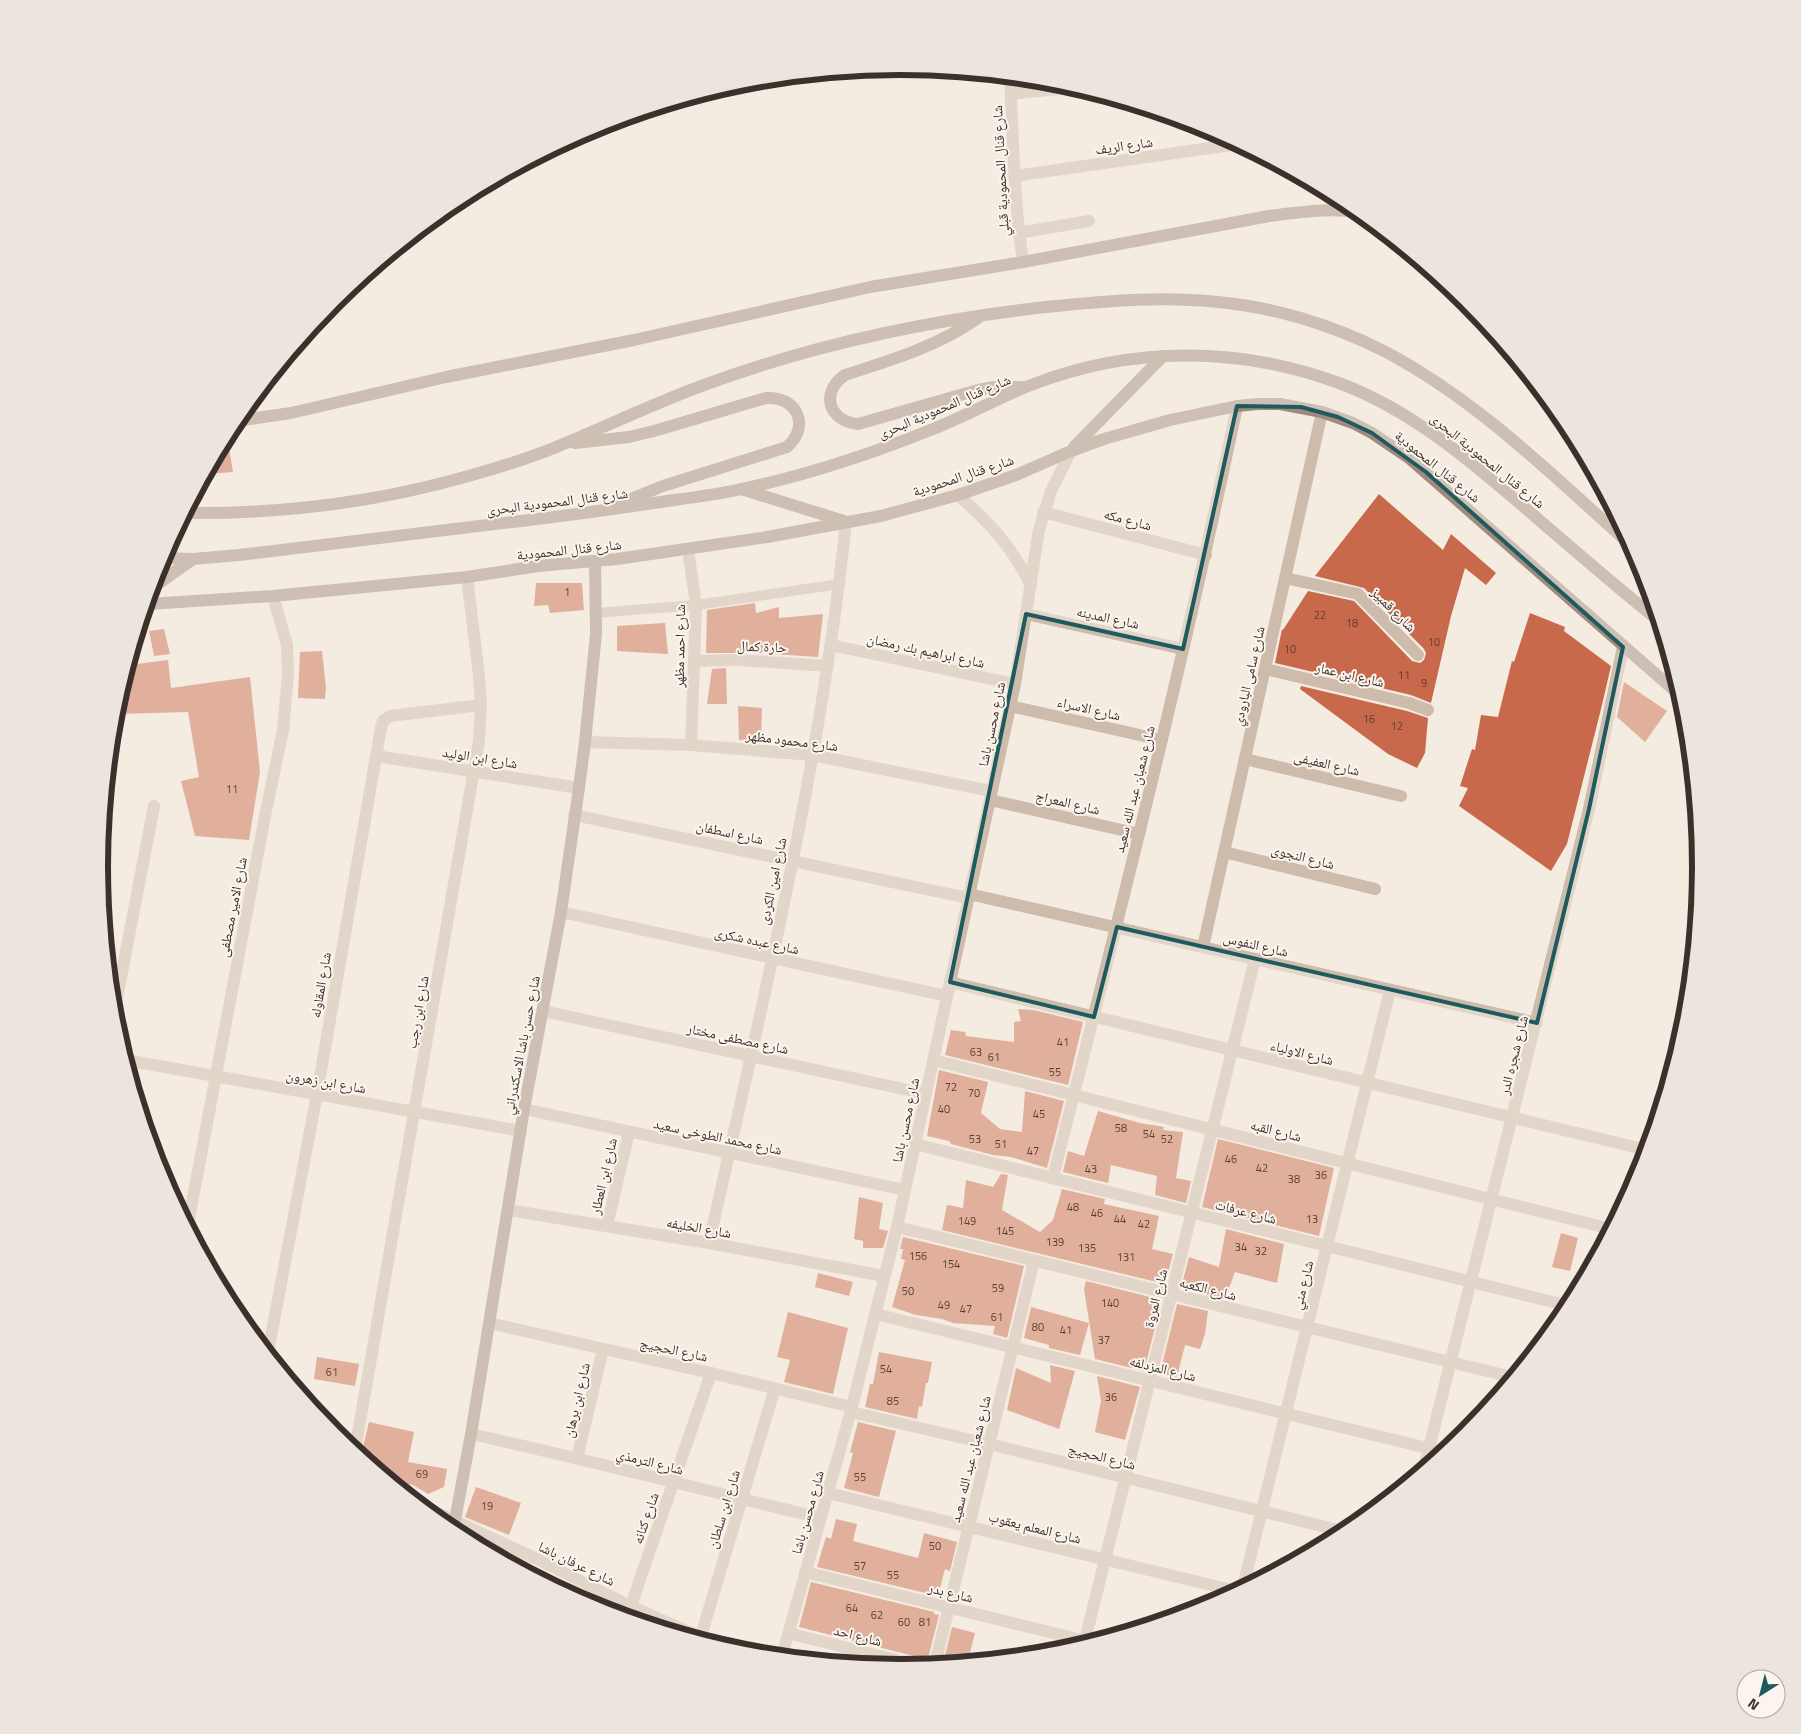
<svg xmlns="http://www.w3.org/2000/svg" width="1801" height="1734" viewBox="0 0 1801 1734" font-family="'Titillium Web','Noto Naskh Arabic',sans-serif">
<rect width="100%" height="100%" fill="#f4ebe1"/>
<!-- building -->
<g fill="#c8694b">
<polygon points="227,436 233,472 207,474 209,471"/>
<polygon points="1379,494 1443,550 1451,534 1496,573 1486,585 1465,568 1451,616 1431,703 1411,695 1275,663 1282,629 1283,630 1308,591 1354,601 1412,661 1420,663 1424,660 1426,653 1424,649 1364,588 1315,576"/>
<polygon points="536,583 582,583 584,610 550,613 548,605 534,606"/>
<polygon points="755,603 756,613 779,607 779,618 823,614 818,657 773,654 773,651 758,653 706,653 707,610"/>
<polygon points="1530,613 1565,627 1564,631 1611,666 1602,705 1567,844 1551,871 1459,806 1468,788 1460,786 1472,749 1475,750 1481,715 1498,717 1512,661 1514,662"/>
<polygon points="665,623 668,654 617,651 617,626"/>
<polygon points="164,629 170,654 154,656 149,631"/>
<polygon points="322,651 326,687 325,699 298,698 300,652"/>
<polygon points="168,660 171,688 250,677 260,772 249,840 195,836 181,781 199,777 188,712 115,714 129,665"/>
<polygon points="726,668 727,704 707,704 712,669"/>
<polygon points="1624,682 1667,711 1645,742 1617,717"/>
<polygon points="1301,686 1407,711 1428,718 1425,753 1417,768 1388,754 1300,689"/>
<polygon points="738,706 762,708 761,741 739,740"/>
<polygon points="1018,1009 1033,1010 1083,1022 1068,1085 945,1055 951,1030 965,1032 966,1036 1014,1042 1014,1022 1021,1021"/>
<polygon points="939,1070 988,1082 981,1113 1000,1129 1022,1132 1025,1091 1064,1101 1047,1168 1011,1157 993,1155 951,1144 949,1141 927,1136"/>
<polygon points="1098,1111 1140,1123 1164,1127 1163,1130 1183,1132 1176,1178 1191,1181 1186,1203 1155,1195 1157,1176 1111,1165 1108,1183 1063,1172 1068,1151 1084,1156"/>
<polygon points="1218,1139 1334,1168 1319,1236 1202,1207"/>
<polygon points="1001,1174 1008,1175 1002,1210 1040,1232 1053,1220 1062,1189 1105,1199 1104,1204 1159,1216 1152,1249 1173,1254 1165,1284 942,1230 947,1205 963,1208 966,1180 993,1187"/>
<polygon points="859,1197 883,1203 879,1229 888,1231 883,1248 863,1248 863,1241 854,1239"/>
<polygon points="1226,1229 1284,1244 1277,1283 1235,1272 1225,1299 1181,1288 1189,1257 1219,1267"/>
<polygon points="1561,1233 1578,1238 1570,1271 1552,1267"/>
<polygon points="903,1237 1024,1266 1007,1338 993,1334 995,1326 953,1323 942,1319 916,1315 892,1307 905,1260 901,1259 903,1249 900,1249"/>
<polygon points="818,1273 853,1282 849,1296 815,1287"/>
<polygon points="1086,1281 1162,1300 1144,1371 1095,1359 1084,1289"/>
<polygon points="1177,1304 1208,1311 1205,1334 1200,1349 1185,1345 1177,1377 1160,1373"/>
<polygon points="1031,1307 1089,1323 1080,1355 1049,1348 1049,1345 1024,1338"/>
<polygon points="788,1312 848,1328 833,1394 784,1382 790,1360 777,1357"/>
<polygon points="879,1352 932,1362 928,1383 926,1383 922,1407 919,1406 917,1419 865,1407 870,1384 873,1384"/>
<polygon points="317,1357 359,1364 355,1386 314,1379"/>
<polygon points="1050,1365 1075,1371 1059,1429 1007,1410 1016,1368 1051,1383"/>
<polygon points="1097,1376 1140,1387 1125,1440 1095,1432 1101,1401"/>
<polygon points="369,1422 414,1432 408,1462 447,1469 444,1487 428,1494 413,1485 391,1480 361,1455"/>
<polygon points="858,1422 896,1431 879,1497 844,1488 853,1453 850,1452"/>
<polygon points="476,1487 521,1503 509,1535 465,1517"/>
<polygon points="836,1519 857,1524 853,1541 918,1558 924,1533 957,1542 950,1571 945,1569 938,1596 817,1567 826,1537 831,1539"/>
<polygon points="811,1582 934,1612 934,1614 939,1615 927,1662 922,1658 799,1627"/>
<polygon points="952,1627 975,1633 968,1661 943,1664"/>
</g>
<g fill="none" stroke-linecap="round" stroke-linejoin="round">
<!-- lane -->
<polyline stroke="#cdbbac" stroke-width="10" points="596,613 696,605 840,584"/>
<!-- street -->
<g stroke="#cdbbac" stroke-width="12">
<path d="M 1010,77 C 1013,139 1014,201 1023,262"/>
<polyline points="1011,94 1075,87"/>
<polyline points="1213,130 1215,147"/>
<polyline points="1014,176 1238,144"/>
<polyline points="1018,233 1089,221"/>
<path d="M 958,495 C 991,524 1011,546 1031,585"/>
<polyline points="1043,512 1206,555"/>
<polyline points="688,549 696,605 691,745"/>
<polyline points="1285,578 1358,594 1418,655"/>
<polyline points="1026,614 1183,649"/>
<polyline points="831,645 1015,684"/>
<polyline points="695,661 739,660 828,666"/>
<polyline points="1265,669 1409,703 1428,710"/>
<polyline points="1010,706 1162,740"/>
<polyline points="585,742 691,745 812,755 991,791"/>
<polyline points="376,756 579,788"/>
<polyline points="1245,759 1401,796"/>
<polyline points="990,800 1139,834"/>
<polyline points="574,815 968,898"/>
<polyline points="1224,852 1375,889"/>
<polyline points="969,894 1537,1023"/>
<polyline points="561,912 947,996"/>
<polyline points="1203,947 1322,412"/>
<polyline points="950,982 1647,1150"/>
<polyline points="543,1011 926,1094"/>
<polyline points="114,1014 154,806"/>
<polyline points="126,1060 521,1131"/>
<polyline points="933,1060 1611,1229"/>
<polyline points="524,1109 905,1190"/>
<polyline points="915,1144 1569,1306"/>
<path d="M 1053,1177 C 1118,921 1183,665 1237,406"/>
<polyline points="508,1210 709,1243 884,1276"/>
<polyline points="188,1224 265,816 283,730 288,674 287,645 273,596"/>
<polyline points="607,1226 629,1132"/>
<polyline points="897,1227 1512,1377"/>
<path d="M 709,1243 C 762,1005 821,765 846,522"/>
<polyline points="875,1314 1444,1452"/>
<polyline points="489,1323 711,1373 852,1407"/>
<polyline points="268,1352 317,1094 381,728 383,721 390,716 481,705"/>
<polyline points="851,1412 989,1444 1346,1532"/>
<path d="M 471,1434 C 588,1460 704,1490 821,1518"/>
<polyline points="355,1450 479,741 481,705 479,676 467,577"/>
<polyline points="577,1458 603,1349"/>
<polyline points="1424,1468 1589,809 1623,647"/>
<polyline points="828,1493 1236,1591"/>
<polyline points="425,1507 541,1561 630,1606 716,1644"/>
<polyline points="805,1572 1090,1642"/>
<polyline points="1243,1587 1390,990"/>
<polyline points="627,1617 711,1373"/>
<polyline points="788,1633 920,1666"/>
<polyline points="700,1639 775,1388"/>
<polyline points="1084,1644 1255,959"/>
<polyline points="782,1656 852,1407 897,1227 1015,684 1039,530 1051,491 1071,451"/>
<polyline points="935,1664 1034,1261"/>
</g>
<!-- secondary -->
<g stroke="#a18a7d" stroke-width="12">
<path d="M 978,318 C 938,346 892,360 845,375 C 820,392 828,421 858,424 L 978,390 L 994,387 L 1024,387"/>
<path d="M 236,421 L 291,413 L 446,377 L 634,340 L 870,287 L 1023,262 L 1269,216 C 1299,212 1328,208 1359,212"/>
<path d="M 575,443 L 629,437 L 654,431 L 766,398 C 797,396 811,426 787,447 L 663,486 L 616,505"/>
<polyline points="1074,447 1163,356"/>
<polyline points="741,489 844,521"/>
<path d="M 186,513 C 282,514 379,502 472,475 C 504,466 537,456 568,442 C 613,423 658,402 704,385 C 815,344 930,320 1046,307 C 1104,301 1160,296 1218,302 C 1274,307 1332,325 1382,350 C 1477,399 1554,477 1633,547"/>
<path d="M 162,558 L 193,559 L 239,555 C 333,544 427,533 521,521 C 572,515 623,508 674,500 C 697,497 720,494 742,489 C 807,475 871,454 933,429 C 966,416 998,398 1031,385 C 1131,346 1239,346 1339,383 C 1411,410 1467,458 1524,507 C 1568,545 1613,584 1659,621"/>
<polyline points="152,588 193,559"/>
<polyline points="148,604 273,596 467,577 538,566 617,559 767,537 881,516 958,495 1016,475 1071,451 1104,439 1170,420 1237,406 1258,404 1280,404 1322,412 1353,423 1372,433 1409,458 1682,697"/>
<polyline points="453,1531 471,1434 524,1109 561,912 579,788 585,742 596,634 595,561"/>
</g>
</g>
<!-- marked area -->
<path d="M0 0H1801V1734H0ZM 1237,406 L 1301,407 L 1338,417 L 1372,433 L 1426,472 L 1623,647 L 1589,809 L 1537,1023 L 1117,927 L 1094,1017 L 950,982 L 1026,614 L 1183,649 Z" fill="#f4ebe1" fill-opacity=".55" fill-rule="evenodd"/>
<path fill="none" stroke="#1f5a5e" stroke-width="4" stroke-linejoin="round" d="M 1237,406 L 1301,407 L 1338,417 L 1372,433 L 1426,472 L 1623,647 L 1589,809 L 1537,1023 L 1117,927 L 1094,1017 L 950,982 L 1026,614 L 1183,649 Z"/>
<g text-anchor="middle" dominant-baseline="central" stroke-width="4" stroke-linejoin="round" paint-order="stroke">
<!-- number labels -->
<g font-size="11" fill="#5e3e33">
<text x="567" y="592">1</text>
<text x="1320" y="615">22</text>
<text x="1352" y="623">18</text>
<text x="1434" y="642">10</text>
<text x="1290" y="649">10</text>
<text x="1404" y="675">11</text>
<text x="1424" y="683">9</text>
<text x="1369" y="719">16</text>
<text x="1397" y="726">12</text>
<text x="232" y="789">11</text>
<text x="1063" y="1042">41</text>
<text x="976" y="1052">63</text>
<text x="994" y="1057">61</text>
<text x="1055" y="1072">55</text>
<text x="951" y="1087">72</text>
<text x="974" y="1093">70</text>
<text x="944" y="1109">40</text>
<text x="1039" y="1114">45</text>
<text x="1121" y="1128">58</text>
<text x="1149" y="1134">54</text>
<text x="975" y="1139">53</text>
<text x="1167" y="1139">52</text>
<text x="1001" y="1144">51</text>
<text x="1033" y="1151">47</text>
<text x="1231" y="1159">46</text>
<text x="1262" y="1168">42</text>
<text x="1091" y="1169">43</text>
<text x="1321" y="1175">36</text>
<text x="1294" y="1179">38</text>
<text x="1073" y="1207">48</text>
<text x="1097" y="1213">46</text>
<text x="1120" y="1219">44</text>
<text x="1312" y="1219">13</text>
<text x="967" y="1221">149</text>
<text x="1144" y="1224">42</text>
<text x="1005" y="1231">145</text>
<text x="1055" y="1242">139</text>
<text x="1241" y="1247">34</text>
<text x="1087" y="1248">135</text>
<text x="1261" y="1251">32</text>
<text x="918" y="1256">156</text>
<text x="1126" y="1257">131</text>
<text x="951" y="1264">154</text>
<text x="998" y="1288">59</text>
<text x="908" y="1291">50</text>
<text x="1110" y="1303">140</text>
<text x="944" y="1305">49</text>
<text x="966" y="1309">47</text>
<text x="997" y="1317">61</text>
<text x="1038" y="1327">80</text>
<text x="1066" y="1330">41</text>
<text x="1104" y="1340">37</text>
<text x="886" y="1369">54</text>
<text x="332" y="1372">61</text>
<text x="1111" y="1397">36</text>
<text x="893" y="1401">85</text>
<text x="422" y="1474">69</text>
<text x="860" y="1477">55</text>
<text x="487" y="1506">19</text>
<text x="935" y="1546">50</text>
<text x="860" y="1566">57</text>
<text x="893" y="1575">55</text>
<text x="852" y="1608">64</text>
<text x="877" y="1615">62</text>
<text x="904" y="1622">60</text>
<text x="925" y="1622">81</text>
</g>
<!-- street labels -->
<g font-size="14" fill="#3b302b" stroke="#fbf5ee">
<text transform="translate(1124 145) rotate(-8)">شارع الريف</text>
<text transform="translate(1000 171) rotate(-93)">شارع قنال المحمودية قبلي</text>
<text transform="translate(944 406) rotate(-23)">شارع قنال المحمودية البحرى</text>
<text transform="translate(1488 460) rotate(39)">شارع قنال المحمودية البحرى</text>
<text transform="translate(1438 466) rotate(39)">شارع قنال المحمودية</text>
<text transform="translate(963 475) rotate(-18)">شارع قنال المحمودية</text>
<text transform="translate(557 501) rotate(-7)">شارع قنال المحمودية البحرى</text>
<text transform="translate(1128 519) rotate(15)">شارع مكه</text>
<text transform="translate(569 549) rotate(-6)">شارع قنال المحمودية</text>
<text transform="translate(1394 609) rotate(45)">شارع قمبيز</text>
<text transform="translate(1108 617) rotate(12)">شارع المدينه</text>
<text transform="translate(679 646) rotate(-89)">شارع احمد مظهر</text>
<text transform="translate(762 646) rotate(2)">حارة كمال</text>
<text transform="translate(926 650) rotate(12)">شارع ابراهيم بك رمضان</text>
<text transform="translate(1350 674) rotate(13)">شارع ابن عمار</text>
<text transform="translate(1248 676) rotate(-77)">شارع سامى البارودي</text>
<text transform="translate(1089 708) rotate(13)">شارع الاسراء</text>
<text transform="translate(991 724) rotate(-78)">شارع محسن باشا</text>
<text transform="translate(792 740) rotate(7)">شارع محمود مظهر</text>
<text transform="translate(480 757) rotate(9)">شارع ابن الوليد</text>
<text transform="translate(1327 763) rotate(13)">شارع العفيفى</text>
<text transform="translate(1134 789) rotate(-76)">شارع شعبان عبد الله سعيد</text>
<text transform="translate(1068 802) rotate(13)">شارع المعراج</text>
<text transform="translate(730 832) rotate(12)">شارع اسطفان</text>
<text transform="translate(1303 856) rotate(14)">شارع النجوى</text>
<text transform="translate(772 881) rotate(-78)">شارع امين الكردى</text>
<text transform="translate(232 907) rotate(-79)">شارع الامير مصطفى</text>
<text transform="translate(757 940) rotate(12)">شارع عبده شكرى</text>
<text transform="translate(1256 944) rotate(13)">شارع النفوس</text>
<text transform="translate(320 985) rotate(-80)">شارع المقاوله</text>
<text transform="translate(417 1012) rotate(-80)">شارع ابن رجب</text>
<text transform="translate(738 1038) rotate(12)">شارع مصطفى مختار</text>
<text transform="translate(521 1045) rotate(-79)">شارع حسن باشا الاسكندراني</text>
<text transform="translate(1302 1052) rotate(14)">شارع الاولياء</text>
<text transform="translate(1513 1055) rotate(-76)">شارع شجره الدر</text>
<text transform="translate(326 1081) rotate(10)">شارع ابن زهرون</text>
<text transform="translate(905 1120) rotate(-78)">شارع محسن باشا</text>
<text transform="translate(1276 1130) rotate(14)">شارع القبه</text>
<text transform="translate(718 1136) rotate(12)">شارع محمد الطوخى سعيد</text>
<text transform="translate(603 1176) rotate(-77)">شارع ابن العطار</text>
<text transform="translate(1246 1211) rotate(14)">شارع عرفات</text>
<text transform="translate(699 1227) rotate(10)">شارع الخليفه</text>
<text transform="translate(1302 1285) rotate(-76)">شارع مني</text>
<text transform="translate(1208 1288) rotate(14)">شارع الكعبه</text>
<text transform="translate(1155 1298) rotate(-76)">شارع المروة</text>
<text transform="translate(674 1349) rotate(12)">شارع الحجيج</text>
<text transform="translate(1163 1368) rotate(14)">شارع المزدلفه</text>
<text transform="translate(576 1400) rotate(-77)">شارع ابن برهان</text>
<text transform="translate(1102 1456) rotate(14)">شارع الحجيج</text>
<text transform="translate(970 1459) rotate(-76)">شارع شعبان عبد الله سعيد</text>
<text transform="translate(650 1461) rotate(14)">شارع الترمذي</text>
<text transform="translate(723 1509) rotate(-73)">شارع ابن سلطان</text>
<text transform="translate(807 1512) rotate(-74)">شارع محسن باشا</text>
<text transform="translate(645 1518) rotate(-71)">شارع كنانه</text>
<text transform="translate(1035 1527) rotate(14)">شارع المعلم يعقوب</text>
<text transform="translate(577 1563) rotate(26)">شارع عرفان باشا</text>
<text transform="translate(951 1592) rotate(14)">شارع بدر</text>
<text transform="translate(858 1635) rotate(14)">شارع احد</text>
</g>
</g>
<!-- crop -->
<path d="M0 0H1801V1734H0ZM108 867a792 792 0 1 1 1584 0a792 792 0 1 1-1584 0Z" fill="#ece5de" fill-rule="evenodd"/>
<path fill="none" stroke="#3b302b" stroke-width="6" d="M108 867a792 792 0 1 1 1584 0a792 792 0 1 1-1584 0Z"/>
<!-- north arrow -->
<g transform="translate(1761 1694) rotate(216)"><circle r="24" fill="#fbf5ee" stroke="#aea6a0"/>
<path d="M0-4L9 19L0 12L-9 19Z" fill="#1f5a5e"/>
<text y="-8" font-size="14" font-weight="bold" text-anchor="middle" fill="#3b302b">N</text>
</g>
</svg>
